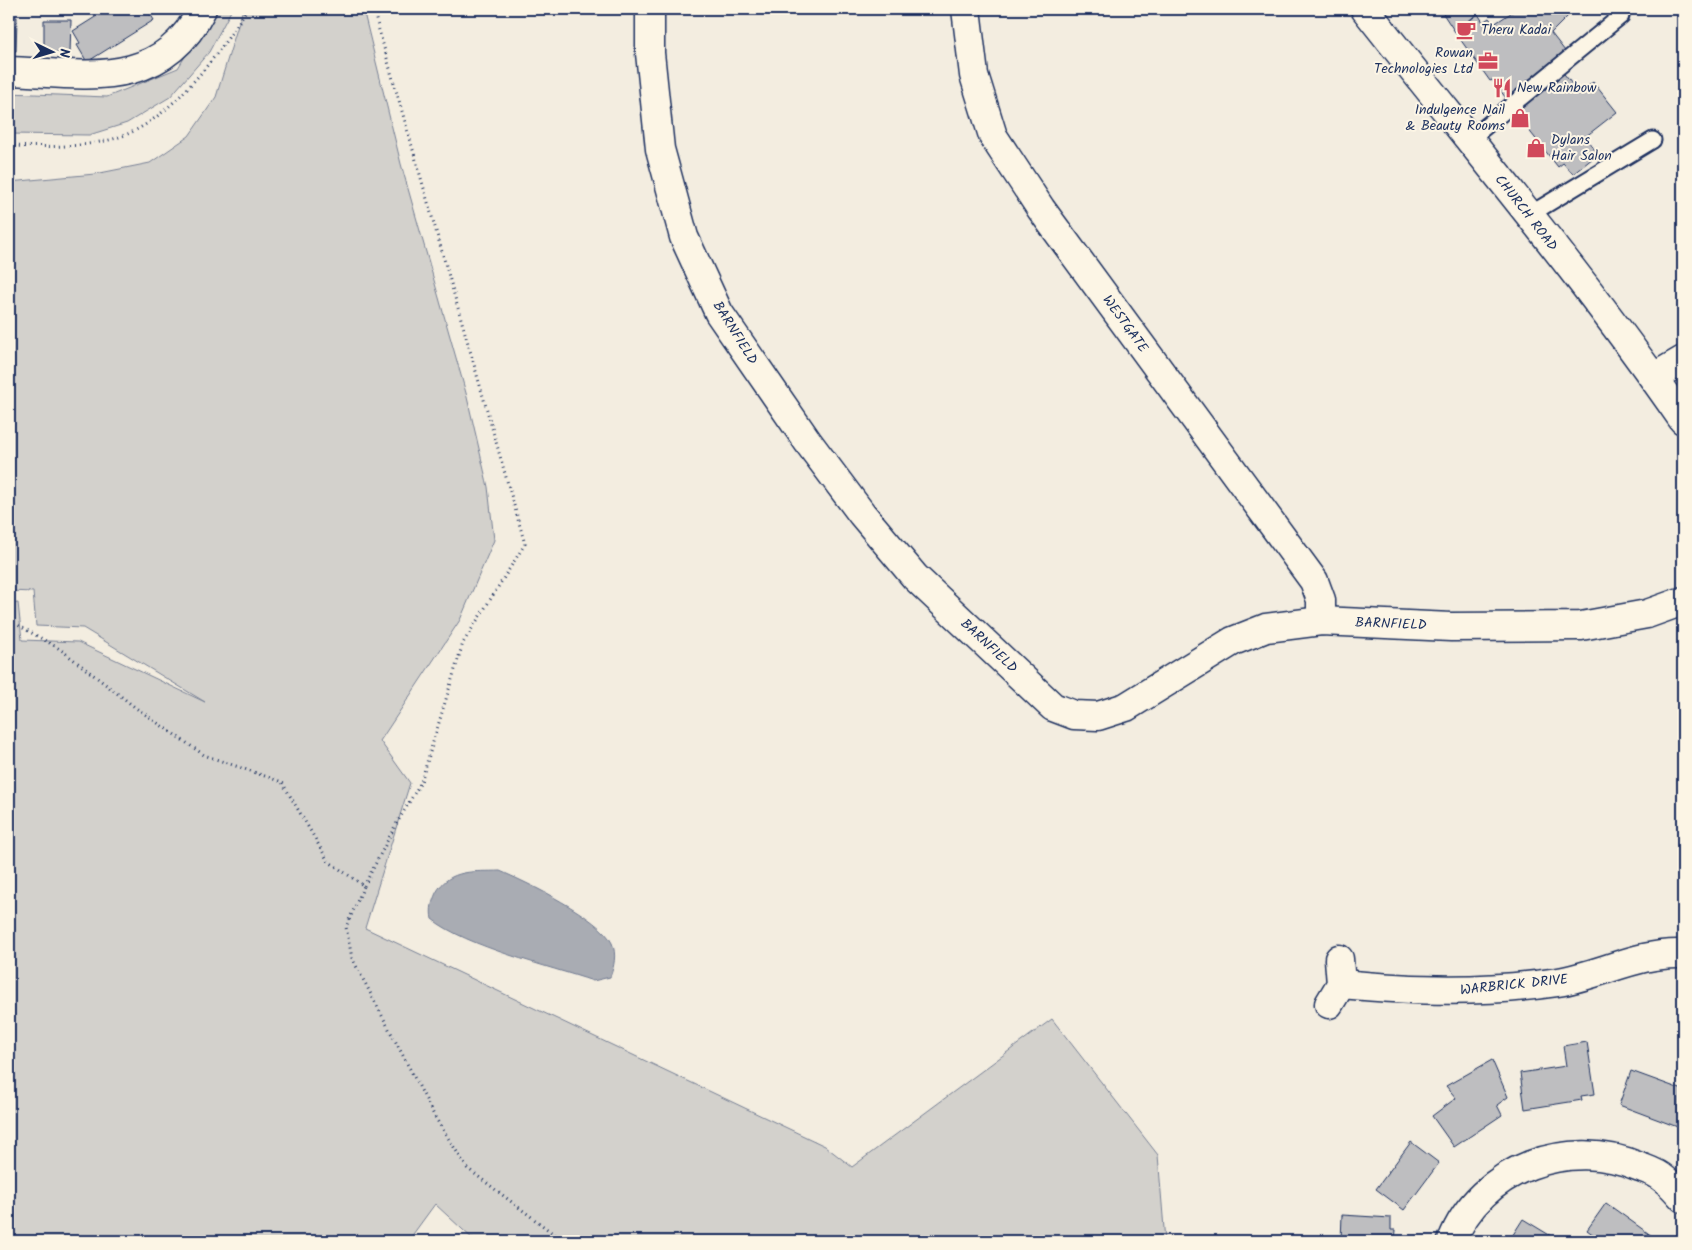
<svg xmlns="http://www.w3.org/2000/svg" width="1692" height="1250" viewBox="0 0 1692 1250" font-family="Kalam,sans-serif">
<rect width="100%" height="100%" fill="#f3ede0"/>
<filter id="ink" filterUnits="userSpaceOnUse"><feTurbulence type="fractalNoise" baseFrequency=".02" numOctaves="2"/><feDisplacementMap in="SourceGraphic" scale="10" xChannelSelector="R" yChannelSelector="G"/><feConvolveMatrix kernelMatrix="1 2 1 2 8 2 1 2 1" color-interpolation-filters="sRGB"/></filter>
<g filter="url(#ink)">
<!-- green -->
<g fill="#d3d1cc" stroke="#778095">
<polygon points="214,9 232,9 209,52 170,97 127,123 89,135 9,134 9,93 107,97 178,68"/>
<polygon points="243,9 363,9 401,164 466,393 488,487 494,540 460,620 380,741 410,783 365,928 825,1146 852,1167 1052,1019 1158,1155 1165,1241 475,1241 435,1204 408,1241 9,1241 9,604 18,603 22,640 78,642 205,702 83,628 36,626 33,592 9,591 9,182 95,174 150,163 189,136 216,97"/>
</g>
<!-- water -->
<path fill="#a9acb3" stroke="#707a91" d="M 500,871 C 526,882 601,918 612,943 C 617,954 614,967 610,977 L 593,981 C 549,966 467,947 432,919 C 430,909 432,902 436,893 C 449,868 476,872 500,871 Z"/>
<!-- building -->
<g fill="#bebec0" stroke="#1b2f5e">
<polygon points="108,9 147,9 154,20 87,62 77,45 80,43 73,31"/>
<polygon points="1440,9 1483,9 1455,32"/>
<polygon points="1517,9 1563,9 1568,16 1551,33 1565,51 1506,98 1492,80 1490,81 1455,32 1478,14 1483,22 1489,18 1494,24"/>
<polygon points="9,17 17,17 16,51 9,51"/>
<polygon points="44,20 71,20 70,53 44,52"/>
<polygon points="1561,70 1579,93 1593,82 1617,112 1585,137 1598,154 1573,174 1563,163 1558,167 1512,109"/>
<polygon points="1587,1042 1595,1094 1581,1096 1582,1100 1525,1109 1520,1073 1566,1066 1563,1046"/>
<polygon points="1492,1060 1508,1097 1497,1105 1502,1115 1454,1147 1432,1116 1456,1098 1446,1086"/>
<polygon points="1631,1071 1683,1090 1683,1129 1619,1105"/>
<polygon points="1411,1142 1439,1163 1404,1210 1376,1189"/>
<polygon points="1606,1203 1659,1241 1602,1241 1587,1230"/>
<polygon points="1342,1215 1391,1218 1391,1230 1396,1230 1395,1241 1341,1241"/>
<polygon points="1523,1219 1551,1236 1547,1241 1509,1241"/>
</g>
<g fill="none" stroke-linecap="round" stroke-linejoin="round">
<defs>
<g id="lane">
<polyline points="1469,140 1621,16"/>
<polyline points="1529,215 1653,140"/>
</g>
<g id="street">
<polyline points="650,9 650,53 660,149 684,237 719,313 808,442 862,514 915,577 1053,707 1074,715 1098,716 1126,707 1233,641 1266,628 1321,621 1451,627 1581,626 1647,614 1683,601"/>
<polyline points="966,9 974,75 993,136 1041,209 1314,581 1321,600 1321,621"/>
<path d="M 9,71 C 85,74 161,91 202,9"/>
<polyline points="1654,377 1683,360"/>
<path d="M 1341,984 C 1415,991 1484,993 1558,982 C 1601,975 1639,952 1683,954"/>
<polyline points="1329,1004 1341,984 1339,959"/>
<path d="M 1452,1241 C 1480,1168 1570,1136 1640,1167 C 1648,1170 1658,1173 1664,1179 C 1671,1184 1677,1191 1683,1198"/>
</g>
<path id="secondary" d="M 1365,9 C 1472,145 1585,278 1683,420"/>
</defs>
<!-- lane casing -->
<use href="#lane" stroke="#1b2f5e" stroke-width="19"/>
<!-- street casing -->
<use href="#street" stroke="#1b2f5e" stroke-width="31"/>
<!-- secondary casing -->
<use href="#secondary" stroke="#1b2f5e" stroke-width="31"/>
<!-- path -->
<g stroke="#1b2f5e" stroke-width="3" stroke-dasharray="1 4" stroke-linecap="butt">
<path d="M 9,146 C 47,147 98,149 134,131 C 177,110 222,50 247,9"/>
<polyline points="9,624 16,624 60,649 136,708 204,755 282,782 328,861 364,886 346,927 352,958 435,1117 467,1168 563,1241"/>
<polyline points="364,886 394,828 421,782 463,643 525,544 373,9"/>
</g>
<!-- lane -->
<use href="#lane" stroke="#fcf5e5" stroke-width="15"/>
<!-- street -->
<use href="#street" stroke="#fcf5e5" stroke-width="28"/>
<!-- secondary -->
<use href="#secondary" stroke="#fcf5e5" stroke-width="28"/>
</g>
</g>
<!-- icons -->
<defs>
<symbol id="cafe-bare" viewBox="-9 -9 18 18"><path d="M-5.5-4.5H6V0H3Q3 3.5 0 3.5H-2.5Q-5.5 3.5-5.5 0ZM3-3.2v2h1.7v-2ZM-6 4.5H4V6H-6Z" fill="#d1495b" stroke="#fcf5e5" stroke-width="2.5" paint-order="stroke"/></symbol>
<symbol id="office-bare" viewBox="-9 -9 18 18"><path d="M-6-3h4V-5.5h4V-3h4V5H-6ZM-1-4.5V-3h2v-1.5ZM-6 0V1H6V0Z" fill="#d1495b" stroke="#fcf5e5" stroke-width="2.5" paint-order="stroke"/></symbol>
<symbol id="restaurant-bare" viewBox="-9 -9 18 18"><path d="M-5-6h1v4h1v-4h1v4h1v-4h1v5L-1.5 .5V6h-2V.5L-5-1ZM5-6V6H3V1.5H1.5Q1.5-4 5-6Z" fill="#d1495b" stroke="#fcf5e5" stroke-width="2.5" paint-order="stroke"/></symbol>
<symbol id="shop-bare" viewBox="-9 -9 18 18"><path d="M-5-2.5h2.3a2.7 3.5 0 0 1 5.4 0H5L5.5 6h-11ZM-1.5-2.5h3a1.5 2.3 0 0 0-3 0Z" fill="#d1495b" stroke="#fcf5e5" stroke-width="2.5" paint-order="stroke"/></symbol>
</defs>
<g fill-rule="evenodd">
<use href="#cafe-bare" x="1452" y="16" width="28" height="28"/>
<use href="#office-bare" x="1474" y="47" width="28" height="28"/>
<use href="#restaurant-bare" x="1488" y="74" width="28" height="28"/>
<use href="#shop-bare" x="1506" y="104" width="28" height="28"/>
<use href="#shop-bare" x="1522" y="134" width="28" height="28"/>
</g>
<g text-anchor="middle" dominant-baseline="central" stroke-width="4" stroke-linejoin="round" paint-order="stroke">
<!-- poi labels -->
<g font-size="14" fill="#1b2f5e" stroke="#fcf5e5" text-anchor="start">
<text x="1481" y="30">Theru Kadai</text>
<text x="1473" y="53" text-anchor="end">Rowan<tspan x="1473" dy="16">Technologies Ltd</tspan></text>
<text x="1517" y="88">New Rainbow</text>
<text x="1505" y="110" text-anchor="end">Indulgence Nail<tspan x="1505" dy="16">&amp; Beauty Rooms</tspan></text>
<text x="1551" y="140">Dylans<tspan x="1551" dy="16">Hair Salon</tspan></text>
</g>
<!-- street labels -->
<g font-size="14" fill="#1b2f5e" stroke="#fcf5e5">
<text transform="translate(1526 213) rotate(52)">CHURCH ROAD</text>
<text transform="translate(1125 324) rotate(54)">WESTGATE</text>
<text transform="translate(735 333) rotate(58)">BARNFIELD</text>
<text transform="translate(1391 624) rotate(2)">BARNFIELD</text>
<text transform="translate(989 646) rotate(43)">BARNFIELD</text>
<text transform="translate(1514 985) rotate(-6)">WARBRICK DRIVE</text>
</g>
</g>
<!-- margin -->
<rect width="1692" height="1250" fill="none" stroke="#fcf5e5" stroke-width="30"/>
<rect x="15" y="15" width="1662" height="1220" fill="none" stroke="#1b2f5e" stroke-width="2" filter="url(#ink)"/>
<!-- north arrow -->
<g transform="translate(52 52) rotate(95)" stroke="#fcf5e5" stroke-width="4" paint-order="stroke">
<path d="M0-4L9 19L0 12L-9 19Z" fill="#1b2f5e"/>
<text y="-8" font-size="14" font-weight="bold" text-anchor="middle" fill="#1b2f5e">N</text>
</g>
</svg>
